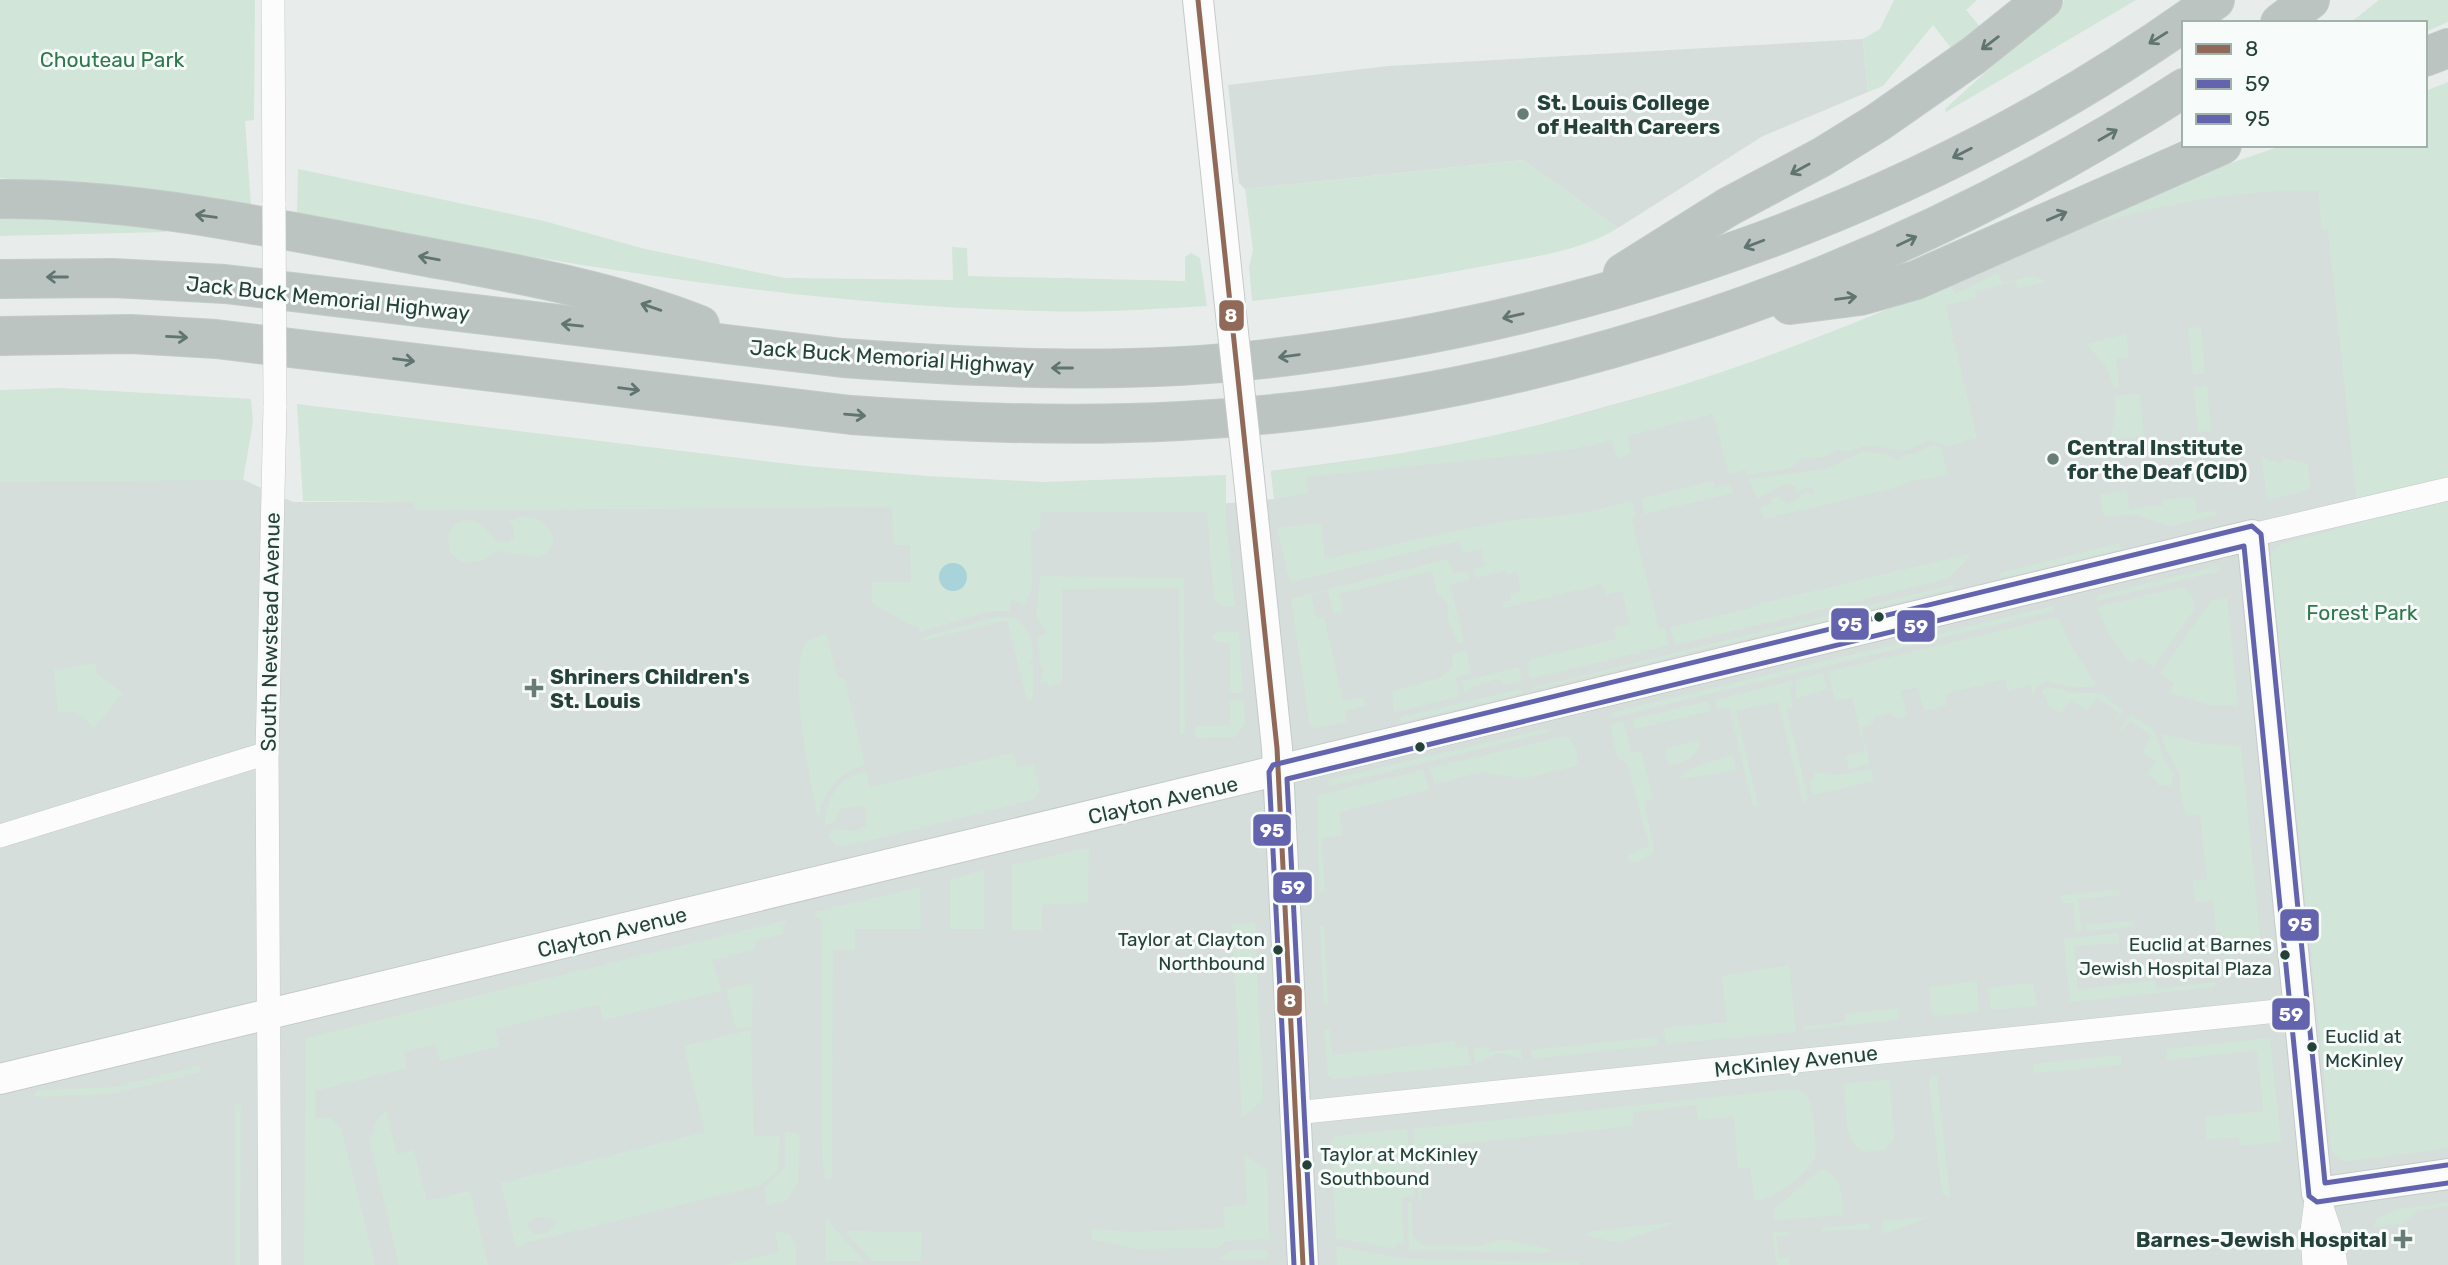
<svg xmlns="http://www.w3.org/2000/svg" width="2448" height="1265" viewBox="0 0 2448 1265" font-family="Rubik,sans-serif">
<rect width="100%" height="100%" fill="#e8edeb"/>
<!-- built -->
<g fill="#d6dedb">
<polygon points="1863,39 1868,92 1763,136 1618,228 1523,160 1245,189 1239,183 1228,85 1388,66"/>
<polygon points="2448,82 2448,1265 0,1265 0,455 235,476 293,502 414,502 415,510 1219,504 1274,499 1271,471 1414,452 1507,434 1720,375 1870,317 2008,255 2284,145 2425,145"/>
</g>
<!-- green -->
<g fill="#d1e5d8" fill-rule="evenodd">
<polygon points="0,0 255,0 254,120 245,121 251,206 0,178"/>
<polygon points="1894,0 1977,0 1966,10 1981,28 1952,49 1933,25 1883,86 1868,92 1863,39 1880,29"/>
<polygon points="2065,0 2136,0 1946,112 1945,109"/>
<polygon points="2379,0 2448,0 2448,22 2425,32 2425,23 2350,23"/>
<path d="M 2448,82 L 2448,1148 L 2344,1162 L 2332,1152 L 2270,560 L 2273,551 L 2282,544 L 2359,523 L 2328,230 L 2322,230 L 2318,191 C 2225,189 2147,208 2058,235 L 2175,182 L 2284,145 L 2425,145 L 2425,91 Z"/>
<path d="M 1523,160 L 1618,228 C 1581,251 1533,257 1490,265 C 1411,280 1332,292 1252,301 L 1249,267 L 1253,250 L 1245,189 Z"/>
<path d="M 298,169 L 544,221 L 645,249 L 785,278 L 953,280 L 952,247 L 967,248 L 968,276 L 1185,281 L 1185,257 L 1191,253 L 1200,258 L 1207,306 C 1152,309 1098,313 1043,311 C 792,306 543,260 297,215 Z"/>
<polygon points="0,214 166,224 166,232 0,236"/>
<path d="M 1998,273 L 2002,283 L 2030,276 L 2048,281 L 2018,288 L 2016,281 L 1975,292 L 1976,298 L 1946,305 L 1953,337 L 1950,338 L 1955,345 L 1977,438 L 1948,446 L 1930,440 L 1906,451 L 1867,445 L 1848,452 L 1837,450 L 1824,457 L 1802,459 L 1790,468 L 1747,475 L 1746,470 L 1729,474 L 1713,414 L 1627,436 L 1631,453 L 1618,459 L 1611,440 L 1570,450 L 1306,477 L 1308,493 L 1274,499 L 1271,471 C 1517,444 1724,383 1950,282 L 1955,294 Z"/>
<polygon points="2201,327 2205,373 2193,375 2188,328"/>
<polygon points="2126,334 2129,357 2116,359 2119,387 2113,388 2108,370 2087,344"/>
<polygon points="2207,386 2211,431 2198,432 2194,387"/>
<polygon points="60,388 251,399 253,422 243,480 0,482 0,390"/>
<polygon points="2140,394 2144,436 2110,440 2115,417 2115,396"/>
<polygon points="297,404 806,466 927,476 1044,482 1226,475 1226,522 1235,606 1222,607 1214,599 1207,512 1041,512 1040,528 1031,532 1032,588 1025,605 1012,600 1009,611 989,611 920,632 918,625 912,626 872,603 872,582 911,582 910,545 896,545 893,542 892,507 414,510 414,502 303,501"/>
<polygon points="1931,445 1941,447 1948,475 1912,481 1894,488 1764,519 1760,508 1772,504 1771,499 1778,497 1787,504 1800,499 1799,495 1808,492 1813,495 1814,488 1807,487 1797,493 1796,486 1785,484 1757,499 1749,479 1826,469 1864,451 1886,454 1899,461 1901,456 1917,453"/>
<polygon points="2261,457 2281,464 2283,458 2308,464 2310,489 2268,500"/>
<polygon points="1713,481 1715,488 1730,484 1733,493 1645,514 1641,499"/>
<polygon points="2127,491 2129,509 2163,505 2163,500 2195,497 2197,513 2216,511 2217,515 2169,526 2135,515 2104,516 2099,494"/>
<polygon points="1632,501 1636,516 1631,518 1659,629 1665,628 1669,645 1530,679 1528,666 1531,659 1616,639 1613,628 1630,624 1622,591 1606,595 1602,584 1503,608 1502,602 1511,600 1510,594 1521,591 1517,572 1506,575 1505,570 1476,578 1474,569 1485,566 1481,549 1463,553 1459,541 1290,582 1277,528 1321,523 1325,559 1503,521 1584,513"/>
<path d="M 521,517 C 539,516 549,523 554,540 L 546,554 L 535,557 L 498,551 L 484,560 L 463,563 L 450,553 L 448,535 L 456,523 C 476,515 484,525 495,540 L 508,543 L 514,538 L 513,525 L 509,521 Z"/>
<polygon points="2120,543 2121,549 2001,578 2000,573"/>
<polygon points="1969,554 1969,558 1947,579 1675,645 1670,627 1752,608 1751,606"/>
<polygon points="1448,559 1453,574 1467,571 1470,580 1450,585 1464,642 1458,643 1448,620 1448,604 1437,592 1432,571 1339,594 1343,612 1334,614 1328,591 1311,595 1317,619 1324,617 1343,701 1363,697 1366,706 1345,711 1347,722 1316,728 1310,726 1291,599"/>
<polygon points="2218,566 2220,571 2095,601 2099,595"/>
<polygon points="1040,576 1184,578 1185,734 1180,734 1179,588 1062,589 1062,683 1048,687 1047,682 1040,683 1044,669 1041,668 1037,637 1047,633 1036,616"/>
<polygon points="1956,584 1952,589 1533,690 1532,688"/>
<polygon points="2182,587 2192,596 2195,609 2153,667 2140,657 2131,664 2111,638 2097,607"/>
<polygon points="2227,598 2238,706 2209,705 2170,693 2174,683 2160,673 2211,601"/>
<polygon points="2053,606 2054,611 1610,718 1613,712"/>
<path d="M 996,617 L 1014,618 C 1029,627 1033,642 1033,658 L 1030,659 L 1030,665 L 1033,666 L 1033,698 L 1027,700 L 1007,620 L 922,641 L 921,638 Z"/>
<polygon points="2058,617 2072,647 2095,683 2094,687 2073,687 2046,681 2037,687 2033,696 2030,685 2008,691 2005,679 1945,694 1947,705 1924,711 1918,687 1901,691 1907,716 1896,718 1890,713 1875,717 1872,724 1861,727 1870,764 1849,769 1846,756 1865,751 1852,698 1835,701 1828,672"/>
<polygon points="1218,632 1239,632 1243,693 1230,693 1230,643 1214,641 1212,636"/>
<path d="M 826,633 L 838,678 L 844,677 L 865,765 C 836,773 822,793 819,821 C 811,787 785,666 808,640 Z"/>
<polygon points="1466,650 1471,674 1455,678 1460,696 1394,712 1392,691 1440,678 1453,666 1452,654"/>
<polygon points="95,663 97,674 123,693 94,728 75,711 58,713 54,670"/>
<polygon points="1519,667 1522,681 1506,685 1498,679 1473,686 1465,695 1462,681"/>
<polygon points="1823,673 1827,689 1796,699 1796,680"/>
<polygon points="1792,681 1793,686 1789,687 1793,707 1786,709 1808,798 1803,803 1778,702 1736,711 1758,805 1753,806 1729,707 1717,709 1715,700"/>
<polygon points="2050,687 2075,693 2102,693 2123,711 2113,725 2119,713 2098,698 2086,710 2071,700 2062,713 2048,706 2045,694 2041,694 2044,688"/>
<polygon points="1520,689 1523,693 1402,722 1398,718"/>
<polygon points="1230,699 1244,700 1245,724 1235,737 1195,738 1195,726 1230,726"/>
<polygon points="1708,701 1710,711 1635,729 1633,719"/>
<polygon points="2130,715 2153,728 2164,759 2173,773 2172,785 2158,786 2158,782 2147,774 2156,761 2143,752 2151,735 2130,721 2122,731 2120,730"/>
<polygon points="1623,721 1631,753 1641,751 1653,798 1644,802 1654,847 1652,855 1635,862 1628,860 1629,854 1649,846 1627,763 1617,757 1610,725"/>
<polygon points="1544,729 1553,731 1329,786 1328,780"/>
<polygon points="2162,734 2199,743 2241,746 2261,945 2223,949 2221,932 2216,932 2213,900 2195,902 2193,881 2207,879 2200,815 2186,816 2179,785 2181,776 2166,750"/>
<path d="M 1566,736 C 1576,743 1580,754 1576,766 L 1522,779 L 1482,772 L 1434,784 L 1430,768 Z"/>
<path d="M 1700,740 C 1698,757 1684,763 1669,765 L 1665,749 Z"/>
<path d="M 1013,753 L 1017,768 L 1033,764 L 1040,792 L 1033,800 L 843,847 L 836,845 L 828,835 L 833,829 L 856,831 L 866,826 L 867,811 L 863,806 L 840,808 L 835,822 L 825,826 C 825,798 838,778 866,771 L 870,787 Z"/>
<polygon points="1728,756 1734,757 1736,770 1676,780 1694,767"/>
<polygon points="1871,769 1874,781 1813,795 1810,782 1816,772 1840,775"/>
<polygon points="1423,770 1429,790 1339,812 1342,836 1322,838 1325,892 1319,893 1317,796"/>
<polygon points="1089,848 1088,903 1042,905 1042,930 1012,930 1012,865"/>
<polygon points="984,870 984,929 950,929 950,879"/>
<polygon points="920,887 921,929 855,929 855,950 833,950 832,1178 826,1179 822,1159 821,917 814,918 815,912"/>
<polygon points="2119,890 2120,895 2078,899 2082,931 2076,932 2073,903 2063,903 2060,899 2062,895"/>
<polygon points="786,920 782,934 756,941 754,950 712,960 721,991 603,1020 599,1004 495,1029 499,1046 440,1061 435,1044 403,1052 407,1068 315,1091 315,1118 331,1118 341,1128 375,1265 304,1265 306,1038"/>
<polygon points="2133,921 2134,926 2087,931 2086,925"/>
<polygon points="1255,923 1263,1101 1242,1117 1232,924"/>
<polygon points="1320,926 1324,926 1328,1003 1324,1004"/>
<polygon points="2118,933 2119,943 2074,946 2078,990 2155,980 2156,989 2215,982 2215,987 2070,1002 2064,939"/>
<polygon points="1789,965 1796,1032 1666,1044 1664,1028 1727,1022 1722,976"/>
<polygon points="1977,981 1979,1012 1935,1016 1932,1013 1929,987"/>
<polygon points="753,983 752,1026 736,1029 726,990"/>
<polygon points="2033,983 2037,1006 1991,1010 1988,988"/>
<polygon points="1900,1008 1897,1020 1802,1030 1802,1027 1845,1022 1845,1014"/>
<path d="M 751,1030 L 754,1136 L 780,1136 L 778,1170 L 759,1186 L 525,1243 L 516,1248 L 501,1183 L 705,1132 L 684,1046 ZM 537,1217 L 553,1219 L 557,1223 L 546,1233 L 536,1235 L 528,1228 L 529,1222 Z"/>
<polygon points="1324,1030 1330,1030 1332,1055 1455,1041 1456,1048 1467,1046 1470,1065 1333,1079 1333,1076 1328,1076"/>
<polygon points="1657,1037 1658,1045 1532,1059 1531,1050"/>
<polygon points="2270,1038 2281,1142 2240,1146 2239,1137 2207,1140 2205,1117 2263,1111 2257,1050 2167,1060 2166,1049"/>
<polygon points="1489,1047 1489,1052 1521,1049 1522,1059 1499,1053 1475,1064 1474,1048"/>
<polygon points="2121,1055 2122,1065 2034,1073 2033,1064"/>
<polygon points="199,1066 201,1072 111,1094 35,1097 34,1093 38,1090 115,1087"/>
<polygon points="1932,1076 1937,1076 1950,1198 1942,1193 1929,1081"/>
<path d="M 1890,1079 L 1894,1140 L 1885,1150 C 1879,1150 1870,1153 1863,1151 C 1843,1145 1846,1101 1844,1084 Z"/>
<path d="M 1792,1089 C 1797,1090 1803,1091 1807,1096 C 1813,1103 1817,1146 1815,1156 C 1810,1173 1772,1200 1755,1201 L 1750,1168 L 1738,1168 L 1734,1116 L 1698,1120 L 1696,1105 L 1633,1112 L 1634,1126 L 1418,1148 L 1422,1201 L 1419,1201 L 1412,1129 Z"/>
<polygon points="235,1104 241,1105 240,1265 235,1265"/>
<polygon points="386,1110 397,1154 414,1150 427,1201 470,1191 488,1265 399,1265 370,1143 375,1122"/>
<polygon points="1407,1129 1415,1196 1402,1198 1404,1244 1396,1243 1395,1249 1336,1238 1331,1141 1335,1136"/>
<polygon points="785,1132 796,1133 800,1138 798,1183 786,1201 767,1206 764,1189 785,1167"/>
<polygon points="1244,1155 1267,1170 1269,1239 1226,1241 1218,1248 1139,1249 1092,1240 1091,1229 1134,1232 1225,1228 1223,1207 1247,1205"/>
<path d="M 1821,1169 C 1842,1173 1842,1197 1844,1215 L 1775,1220 L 1773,1210 Z"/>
<polygon points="1407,1202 1412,1202 1413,1237 1422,1245 1480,1246 1502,1239 1553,1250 1544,1253 1409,1250"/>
<polygon points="2448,1202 2448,1206 2417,1211 2403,1224 2374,1227 2376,1219 2400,1209"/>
<polygon points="1930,1217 1884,1234 1881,1221"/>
<polygon points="826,1218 864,1261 826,1261"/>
<polygon points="1678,1222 1618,1243 1585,1235 1592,1231"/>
<polygon points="1869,1223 1869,1229 1822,1231 1821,1228"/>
<polygon points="775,1231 790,1234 796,1246 796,1265 725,1265 779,1252"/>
<polygon points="848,1231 922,1232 921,1261 872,1261 848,1235"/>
<polygon points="1789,1231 1789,1235 1776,1236 1779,1258 1789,1257 1790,1265 1777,1265 1772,1232"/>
<polygon points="1336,1246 1405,1259 1579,1262 1579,1265 1337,1265"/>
<polygon points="1230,1251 1266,1250 1269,1255 1266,1259 1219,1260"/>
</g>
<!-- water -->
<circle fill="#a9d3da" cx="953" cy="577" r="14"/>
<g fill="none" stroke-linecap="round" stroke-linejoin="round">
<defs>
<g id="minor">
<polyline points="273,0 274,205"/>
<polyline points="2252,535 2448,489"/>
<polyline points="0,836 267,753"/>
<polyline points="1295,1113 2297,1009"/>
<polyline points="2317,1193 2330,1231 2336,1265"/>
<polyline points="270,1265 267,753 275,406"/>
<polyline points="2314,1265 2312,1231 2316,1200"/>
</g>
<g id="tertiary">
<polyline points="1198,0 1229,296"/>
<polyline points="1249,479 1277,748 1303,1265"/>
<polyline points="0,1079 2252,535 2317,1193 2448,1174"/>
</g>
<g id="motorway">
<polyline points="2280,23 2310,0"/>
<polyline points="2425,57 2448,48"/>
<path d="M 0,199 C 130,198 257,225 385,249 C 492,270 598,285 700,325"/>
<polyline points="1623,273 1728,207 1822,157 1877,123 1973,56 2043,0"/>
<path d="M 0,279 L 113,278 L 225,284 L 843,358 C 983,368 1124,375 1265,359 C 1604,320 1938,202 2215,0"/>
<polyline points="1790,305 1860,296 1916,280 2222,145"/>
<path d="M 0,336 L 131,334 L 216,339 L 851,415 C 961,423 1071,427 1181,421 C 1539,402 1884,281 2184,88"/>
</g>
</defs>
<!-- minor casing -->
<use href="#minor" stroke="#c5cac8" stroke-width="24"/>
<!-- tertiary casing -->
<use href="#tertiary" stroke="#c5cac8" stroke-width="32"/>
<!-- motorway casing -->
<use href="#motorway" stroke="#c3cbc9" stroke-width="40"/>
<!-- minor -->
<use href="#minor" stroke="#fcfcfc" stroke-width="23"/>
<!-- tertiary -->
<use href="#tertiary" stroke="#fcfcfc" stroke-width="30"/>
<!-- motorway -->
<use href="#motorway" stroke="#bcc4c2" stroke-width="38"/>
<defs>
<polyline id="minor-bridge" points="274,205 275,406"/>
<polyline id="tertiary-bridge" points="1229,296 1249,479"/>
</defs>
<!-- minor-bridge casing -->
<use href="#minor-bridge" stroke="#c5cac8" stroke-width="24" stroke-linecap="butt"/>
<!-- tertiary-bridge casing -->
<use href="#tertiary-bridge" stroke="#c5cac8" stroke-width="32" stroke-linecap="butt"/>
<!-- minor-bridge -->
<use href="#minor-bridge" stroke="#fcfcfc" stroke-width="23"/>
<!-- tertiary-bridge -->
<use href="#tertiary-bridge" stroke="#fcfcfc" stroke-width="30"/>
<defs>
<polyline id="bus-1" points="1198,0 1277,748 1303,1265"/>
<polyline id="bus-2" points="1312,1265 1287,779 2244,546 2309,1196 2317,1202 2448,1183"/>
<polyline id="bus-3" points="1294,1265 1269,772 1273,765 2252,526 2261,534 2325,1183 2447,1165"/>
</defs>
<!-- bus-1 casing -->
<use href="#bus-1" stroke="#f7fbf9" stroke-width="10"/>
<!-- bus-2 casing -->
<use href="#bus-2" stroke="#f7fbf9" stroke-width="10"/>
<!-- bus-3 casing -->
<use href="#bus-3" stroke="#f7fbf9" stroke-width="10"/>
<!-- bus-1 -->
<use href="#bus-1" stroke="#916958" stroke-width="5"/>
<!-- bus-2 -->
<use href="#bus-2" stroke="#6364ad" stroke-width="5"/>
<!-- bus-3 -->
<use href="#bus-3" stroke="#6364ad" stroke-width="5"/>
</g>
<!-- one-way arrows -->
<defs><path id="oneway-shaft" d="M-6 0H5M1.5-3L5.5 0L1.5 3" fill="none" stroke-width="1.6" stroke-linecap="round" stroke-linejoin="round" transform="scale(1.75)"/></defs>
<g stroke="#617570">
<use href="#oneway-shaft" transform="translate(2158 38) rotate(148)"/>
<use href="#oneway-shaft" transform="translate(1990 43) rotate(143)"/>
<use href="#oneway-shaft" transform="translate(2108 135) rotate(-30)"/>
<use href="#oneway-shaft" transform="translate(1962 153) rotate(153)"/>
<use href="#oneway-shaft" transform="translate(1800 169) rotate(151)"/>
<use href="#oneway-shaft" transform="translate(206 216) rotate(-172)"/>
<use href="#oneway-shaft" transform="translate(2057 216) rotate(-23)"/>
<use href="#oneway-shaft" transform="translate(1907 241) rotate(-25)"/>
<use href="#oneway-shaft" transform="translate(1754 244) rotate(159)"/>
<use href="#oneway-shaft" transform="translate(429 258) rotate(-170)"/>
<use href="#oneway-shaft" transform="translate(57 277) rotate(180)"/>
<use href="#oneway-shaft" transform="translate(1846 298) rotate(-8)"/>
<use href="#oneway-shaft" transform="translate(651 307) rotate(-161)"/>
<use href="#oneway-shaft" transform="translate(1513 316) rotate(167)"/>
<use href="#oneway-shaft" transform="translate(572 325) rotate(-174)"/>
<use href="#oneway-shaft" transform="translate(177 337) rotate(3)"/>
<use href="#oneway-shaft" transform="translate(1289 356) rotate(172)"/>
<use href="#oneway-shaft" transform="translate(404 360) rotate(7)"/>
<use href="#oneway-shaft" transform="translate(1062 368) rotate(-180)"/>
<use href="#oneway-shaft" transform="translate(629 389) rotate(7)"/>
<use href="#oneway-shaft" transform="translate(855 415) rotate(5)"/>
</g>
<!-- markers -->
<g fill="#697d78" stroke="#f7fbf9" stroke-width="2.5">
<circle cx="1523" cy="114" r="7"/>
<circle cx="2053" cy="459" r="7"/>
<path d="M530.5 677.5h7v7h7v7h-7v7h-7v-7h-7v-7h7z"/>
<path d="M2399.5 1228.5h7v7h7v7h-7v7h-7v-7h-7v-7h7z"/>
</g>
<g fill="#24413a" stroke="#f7fbf9" stroke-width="2.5">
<circle cx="1879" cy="617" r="6"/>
<circle cx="1420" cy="747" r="6"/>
<circle cx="1278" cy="950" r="6"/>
<circle cx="2285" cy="955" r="6"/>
<circle cx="2312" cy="1047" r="6"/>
<circle cx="1307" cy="1165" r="6"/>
</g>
<g text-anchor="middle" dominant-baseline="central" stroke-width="6" stroke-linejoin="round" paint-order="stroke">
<!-- bus labels -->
<g font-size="19" fill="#24413a" stroke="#f7fbf9" text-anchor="end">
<text x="1265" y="939">Taylor at Clayton<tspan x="1265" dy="24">Northbound</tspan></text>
<text x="2272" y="944">Euclid at Barnes<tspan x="2272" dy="24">Jewish Hospital Plaza</tspan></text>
<text x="2325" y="1036" text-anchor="start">Euclid at<tspan x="2325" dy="24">McKinley</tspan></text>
<text x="1320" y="1154" text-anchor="start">Taylor at McKinley<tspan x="1320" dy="24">Southbound</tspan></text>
</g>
<!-- park labels -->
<g font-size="21" fill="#2e794b" stroke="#f7fbf9">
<text x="112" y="59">Chouteau Park</text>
<text x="2362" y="612">Forest Park</text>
</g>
<!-- poi labels -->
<g font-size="21" font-weight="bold" fill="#24413a" stroke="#f7fbf9" text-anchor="start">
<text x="1537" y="102">St. Louis College<tspan x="1537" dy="24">of Health Careers</tspan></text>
<text x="2067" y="447">Central Institute<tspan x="2067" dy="24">for the Deaf (CID)</tspan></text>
<text x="550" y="676">Shriners Children's<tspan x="550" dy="24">St. Louis</tspan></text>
<text x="2387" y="1239" text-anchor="end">Barnes-Jewish Hospital</text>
</g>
<!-- street labels -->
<g font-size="21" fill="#24413a" stroke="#f7fbf9">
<text transform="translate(328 298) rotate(6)">Jack Buck Memorial Highway</text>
<text transform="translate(892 357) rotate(4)">Jack Buck Memorial Highway</text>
<text transform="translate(270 632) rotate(-89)">South Newstead Avenue</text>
<text transform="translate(1163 800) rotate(-13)">Clayton Avenue</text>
<text transform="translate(612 932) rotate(-14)">Clayton Avenue</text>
<text transform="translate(1796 1061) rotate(-6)">McKinley Avenue</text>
</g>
</g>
<g stroke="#f7fbf9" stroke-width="2.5">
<rect x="1218" y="299" width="27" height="33" rx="7" fill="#916958"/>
<rect x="1830" y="607" width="40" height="34" rx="7" fill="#6364ad"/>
<rect x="1896" y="609" width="40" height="34" rx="7" fill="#6364ad"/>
<rect x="1252" y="813" width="40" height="34" rx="7" fill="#6364ad"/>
<rect x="1272" y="871" width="41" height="33" rx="7" fill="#6364ad"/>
<rect x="2279" y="908" width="41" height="34" rx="7" fill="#6364ad"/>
<rect x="1276" y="984" width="27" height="33" rx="7" fill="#916958"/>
<rect x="2271" y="997" width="40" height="34" rx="7" fill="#6364ad"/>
</g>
<g font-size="19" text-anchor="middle" font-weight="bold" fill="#fff">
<text x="1231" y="322">8</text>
<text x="1850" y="631">95</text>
<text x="1916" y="633">59</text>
<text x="1272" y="837">95</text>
<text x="1293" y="894">59</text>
<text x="2300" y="931">95</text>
<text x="1290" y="1007">8</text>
<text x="2291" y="1021">59</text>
</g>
<!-- legend -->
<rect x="2182" y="21" width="245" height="126" fill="#f7fbf9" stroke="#a3b1ad" stroke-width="2"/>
<rect x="2196" y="44" width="35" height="10" fill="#916958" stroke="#a3b1ad" stroke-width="2"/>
<text x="2245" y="56" font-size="21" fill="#24413a">8</text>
<rect x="2196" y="79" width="35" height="10" fill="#6364ad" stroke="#a3b1ad" stroke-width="2"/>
<text x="2245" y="91" font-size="21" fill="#24413a">59</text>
<rect x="2196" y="114" width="35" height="10" fill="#6364ad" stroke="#a3b1ad" stroke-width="2"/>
<text x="2245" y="126" font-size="21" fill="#24413a">95</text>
</svg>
